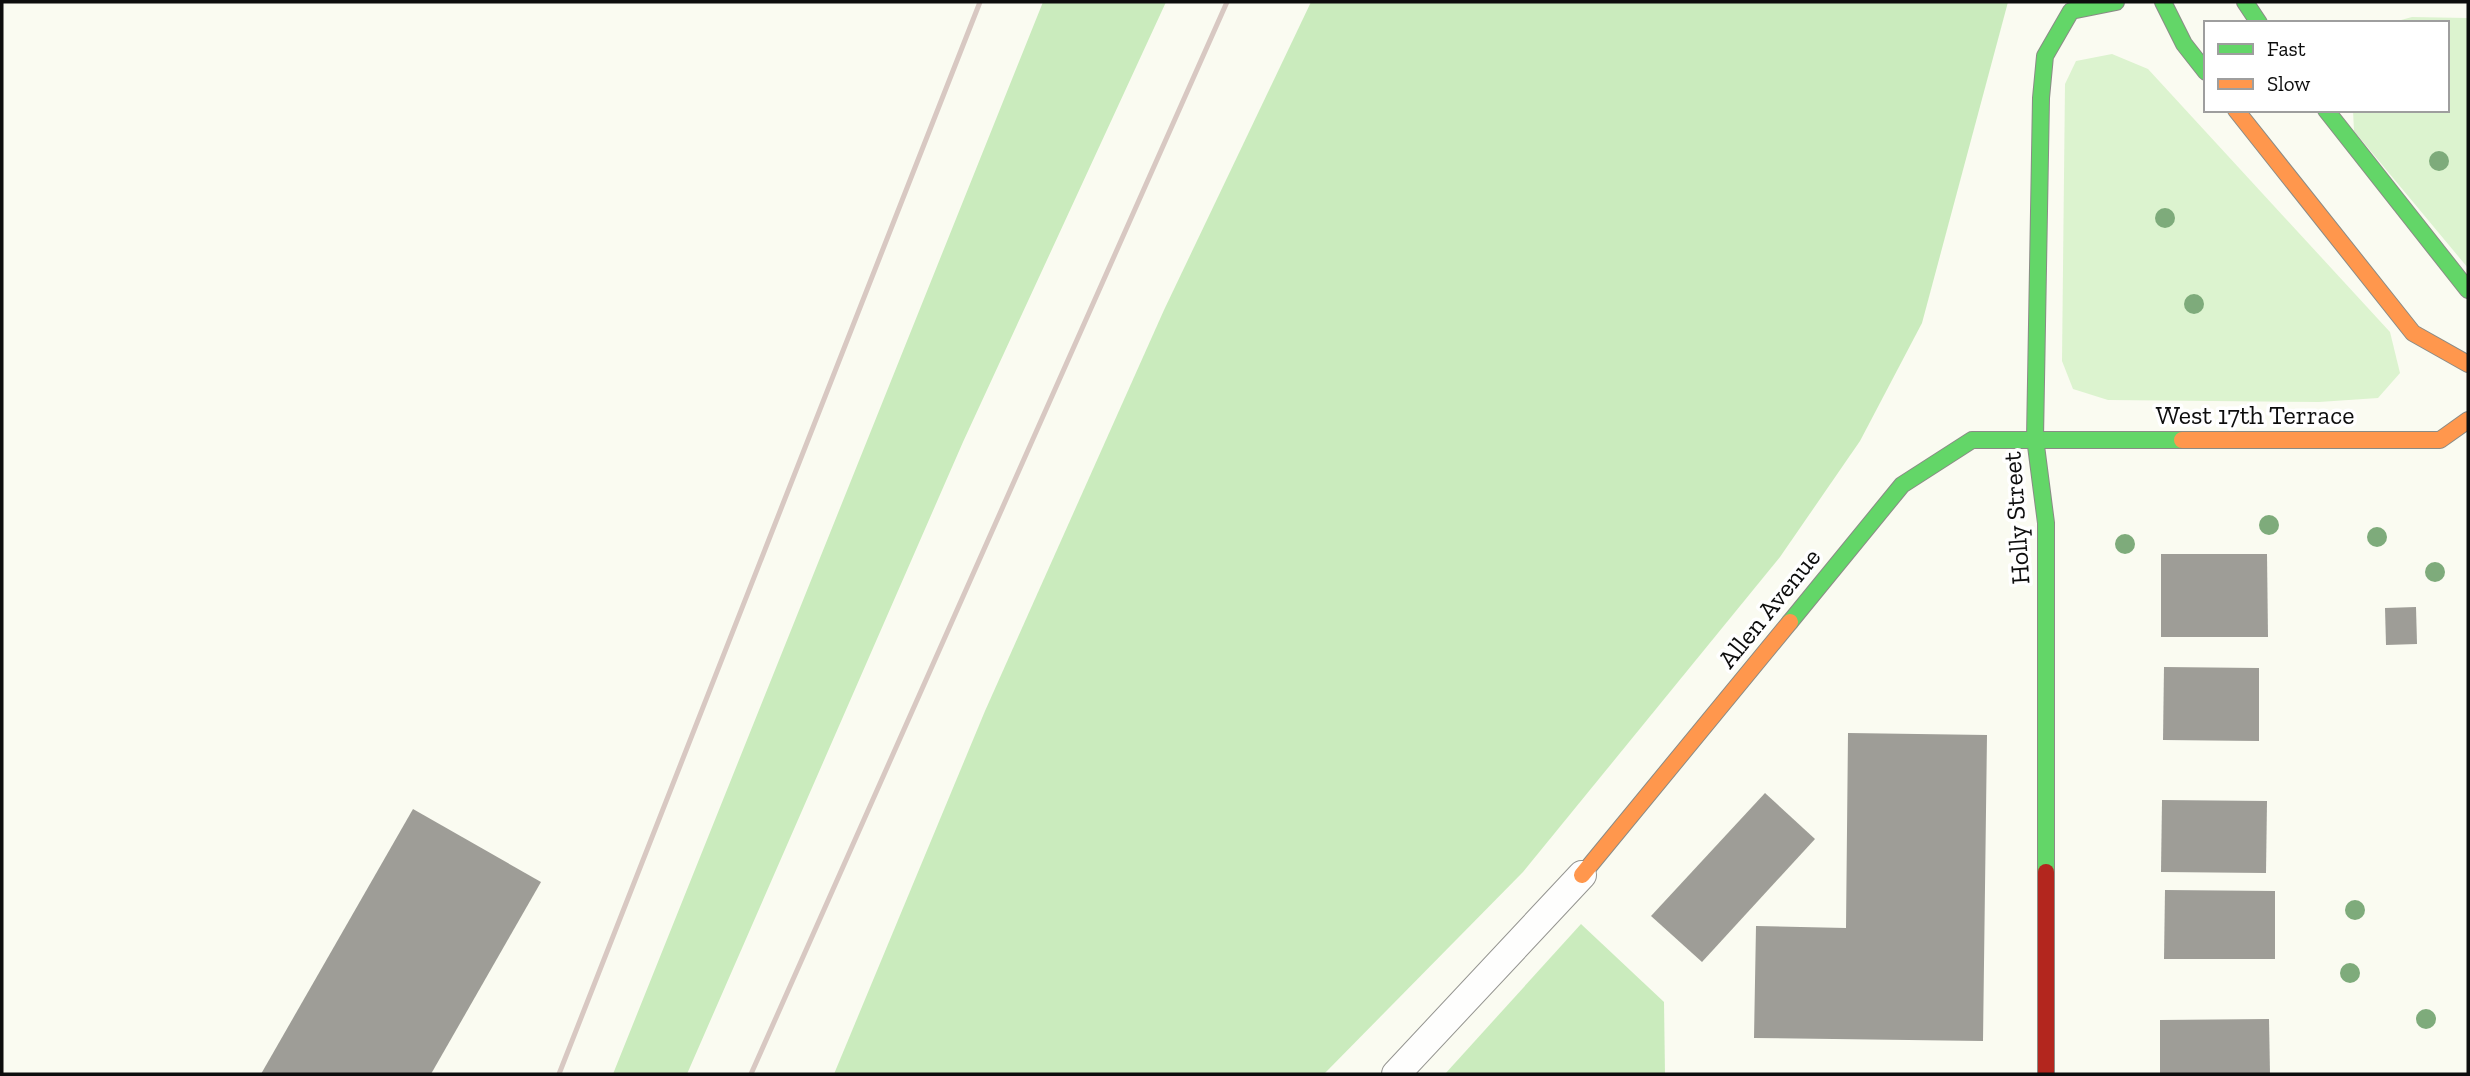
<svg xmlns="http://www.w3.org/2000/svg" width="2470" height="1076" viewBox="0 0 2470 1076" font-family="'Zilla Slab',serif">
<rect width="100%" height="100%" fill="#fafbf1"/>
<!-- green -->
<g fill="#dcf3cf">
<polygon points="2412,17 2468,18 2468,268 2354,131 2353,110 2447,110 2447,23 2390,23"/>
<polygon points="2112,54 2148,69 2390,332 2400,373 2378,398 2319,402 2108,400 2073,389 2062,361 2065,84 2076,61"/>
</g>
<!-- forest -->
<g fill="#caebbd">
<polygon points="1043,2 1166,2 963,442 687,1074 613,1074"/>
<polygon points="1311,2 2008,2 1922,323 1860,441 1780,557 1523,872 1324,1074 834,1074 985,711 1164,310"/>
<polygon points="1581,924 1664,1002 1665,1074 1445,1074"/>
</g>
<!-- building -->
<g fill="#9e9d97">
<polygon points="2161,554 2267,554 2268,637 2161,637"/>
<polygon points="2416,607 2417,644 2386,645 2385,608"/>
<polygon points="2164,667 2259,668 2259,741 2163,740"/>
<polygon points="1848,733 1987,735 1983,1041 1754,1038 1756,926 1846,928"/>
<polygon points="1765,793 1815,839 1702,962 1651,916"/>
<polygon points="2162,800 2267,801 2266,873 2161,872"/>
<polygon points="413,809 541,882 431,1074 261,1074"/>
<polygon points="2165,890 2275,891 2275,959 2164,959"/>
<polygon points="2269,1019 2270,1074 2160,1074 2160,1020"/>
</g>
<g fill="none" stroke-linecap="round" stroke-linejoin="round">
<defs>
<polyline id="lane" points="1396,1074 1582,875"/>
<g id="fast">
<polyline points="2163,2 2184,44 2206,72"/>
<polyline points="2245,2 2259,23"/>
<polyline points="2326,110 2468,290"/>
<polyline points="1790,622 1902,485 1972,440 2182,440"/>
<polyline points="2046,872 2046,523 2035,438 2041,98 2045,56 2071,11 2116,2"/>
</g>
<g id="slow">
<polyline points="2236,110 2413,333 2468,364"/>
<polyline points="2182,440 2440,440 2468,420"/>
<polyline points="1582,875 1790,622"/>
</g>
<polyline id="jam" points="2046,872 2046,1074"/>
</defs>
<!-- lane casing -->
<use href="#lane" stroke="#949490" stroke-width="30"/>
<!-- fast casing -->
<use href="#fast" stroke="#8a8b86" stroke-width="18"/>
<!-- slow casing -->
<use href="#slow" stroke="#8a8b86" stroke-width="18"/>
<!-- jam casing -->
<use href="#jam" stroke="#8a8b86" stroke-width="18"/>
<!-- lane -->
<use href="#lane" stroke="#fefefd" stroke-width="28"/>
<!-- fast -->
<use href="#fast" stroke="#63d668" stroke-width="16"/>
<!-- slow -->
<use href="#slow" stroke="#ff974d" stroke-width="16"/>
<!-- jam -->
<use href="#jam" stroke="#b3261e" stroke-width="16"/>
<!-- rail -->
<g stroke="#d8c8c2" stroke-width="5">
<polyline points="559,1074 980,2"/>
<polyline points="751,1074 1227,2"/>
</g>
</g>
<!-- trees -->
<g fill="#7eab7b">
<circle cx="2439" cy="161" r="10"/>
<circle cx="2165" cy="218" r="10"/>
<circle cx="2194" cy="304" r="10"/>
<circle cx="2269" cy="525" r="10"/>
<circle cx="2377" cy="537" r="10"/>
<circle cx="2125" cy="544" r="10"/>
<circle cx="2435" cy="572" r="10"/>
<circle cx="2355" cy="910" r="10"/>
<circle cx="2350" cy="973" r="10"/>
<circle cx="2426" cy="1019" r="10"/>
</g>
<g text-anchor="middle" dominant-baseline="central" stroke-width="7" stroke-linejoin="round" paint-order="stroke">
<!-- street labels -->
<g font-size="26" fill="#0d0d0d" stroke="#fff">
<text x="2255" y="415">West 17th Terrace</text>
<text transform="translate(2016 518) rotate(-94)">Holly Street</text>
<text transform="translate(1769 608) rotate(-51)">Allen Avenue</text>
</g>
</g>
<!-- border -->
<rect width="2470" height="1076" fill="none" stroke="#0d0d0d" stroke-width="7"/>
<!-- legend -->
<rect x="2204" y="21" width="245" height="91" fill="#ffffff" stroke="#9e9e9e" stroke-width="2"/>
<rect x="2218" y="44" width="35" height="10" fill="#63d668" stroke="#9e9e9e" stroke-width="2"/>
<text x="2267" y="56" font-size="21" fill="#0d0d0d">Fast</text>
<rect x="2218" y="79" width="35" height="10" fill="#ff974d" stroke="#9e9e9e" stroke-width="2"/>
<text x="2267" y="91" font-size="21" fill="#0d0d0d">Slow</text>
</svg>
